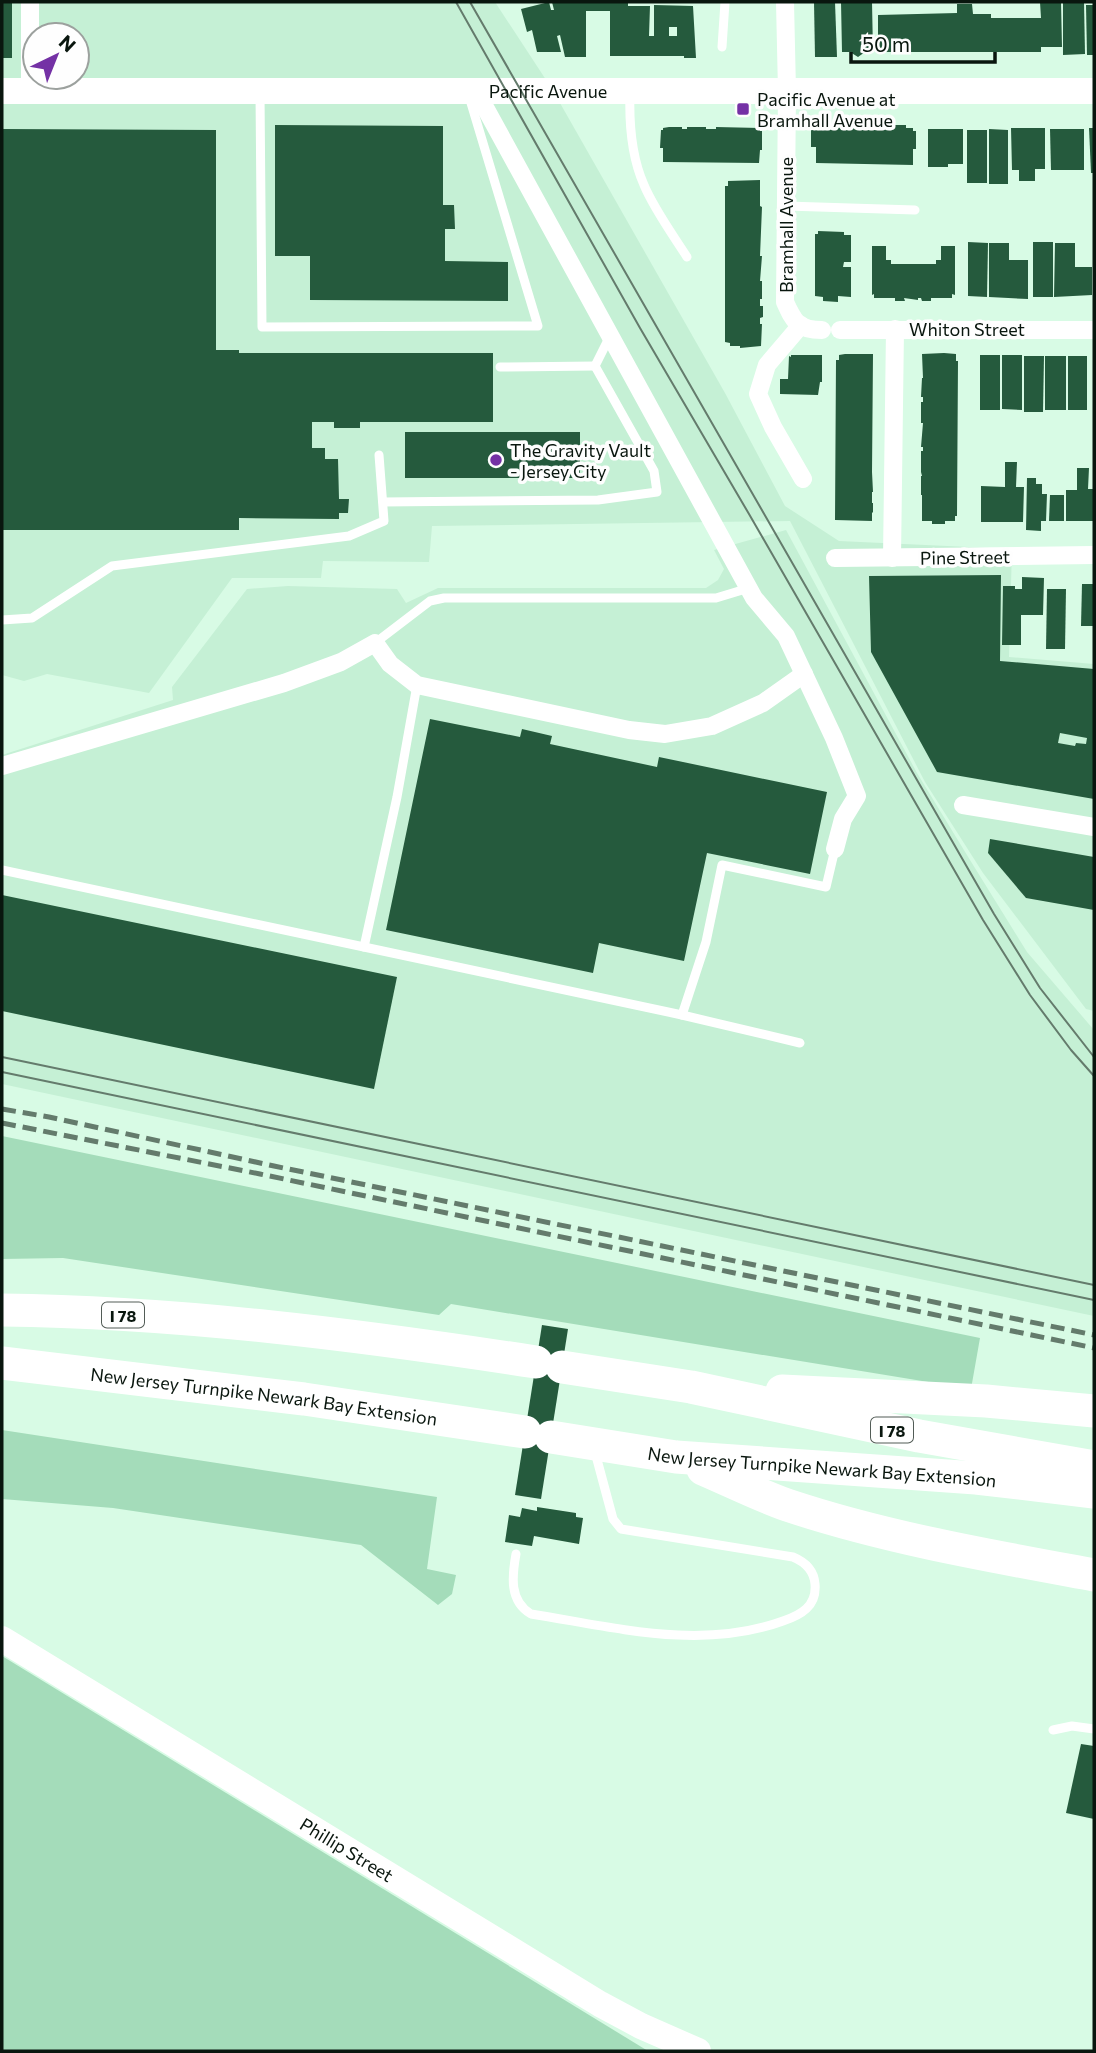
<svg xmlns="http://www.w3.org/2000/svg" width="1096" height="2053" viewBox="0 0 1096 2053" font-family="Commissioner,sans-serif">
<rect width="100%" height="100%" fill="#d8fbe5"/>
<!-- built -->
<g fill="#c5f0d5" fill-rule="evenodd">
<path d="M 2,2 L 495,2 L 552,89 L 725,393 L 785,506 L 839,541 L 1012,549 L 1009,657 L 1094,664 L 1094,1011 L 1086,1009 L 983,873 L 925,782 L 790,521 L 432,526 L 429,562 L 323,561 L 321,578 L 232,578 L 149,693 L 47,674 L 24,681 L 2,675 ZM 35,35 L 77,35 L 77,77 L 35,77 Z"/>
<polygon points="786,530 917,773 970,860 1027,952 1094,1030 1094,1316 2,1084 2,755 173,700 172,687 247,589 288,586 397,589 406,603 438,588 706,588 718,580 724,569 714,550"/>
</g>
<!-- green -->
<g fill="#a4dcba">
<polygon points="2,1136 980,1338 971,1389 451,1304 439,1315 63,1258 2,1259"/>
<polygon points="2,1430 437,1497 427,1569 456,1575 452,1594 438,1605 361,1545 113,1508 2,1499"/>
<polygon points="2,1656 648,2051 2,2051"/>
</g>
<!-- building -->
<g fill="#255a3d" fill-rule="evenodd">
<rect x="2" y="2" width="10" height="56"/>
<path d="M 549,2 L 551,10 L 554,10 L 552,2 L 628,2 L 628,6 L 650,6 L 649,36 L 654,36 L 654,5 L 693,6 L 696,58 L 684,58 L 684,56 L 610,56 L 610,11 L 586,11 L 586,57 L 565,57 L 560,35 L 557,36 L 561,52 L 537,52 L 532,30 L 527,32 L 521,9 ZM 669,27 L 677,27 L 677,36 L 669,36 Z"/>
<polygon points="814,2 835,2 837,57 815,57"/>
<polygon points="841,2 872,2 873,52 865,52 858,57 850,52 842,52"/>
<polygon points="1040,2 1061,2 1062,47 1041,47 1041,52 878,52 878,15 957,13 957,4 972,4 973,14 991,14 991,18 1041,18"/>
<polygon points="1063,2 1084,2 1085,54 1063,55"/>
<polygon points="1086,5 1094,5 1094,55 1087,55"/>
<polygon points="822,124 835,124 835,127 840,127 840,125 859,125 859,127 869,127 869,125 888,125 888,128 893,128 893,125 906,125 906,128 913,128 913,131 916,131 916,149 913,149 913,165 816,163 816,147 811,147 811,130 816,130 816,127 822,127"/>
<polygon points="275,125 443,126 443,205 454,205 455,229 445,229 445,261 508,262 508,301 310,300 310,256 275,256"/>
<polygon points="669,127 682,127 682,129 687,129 687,127 706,127 706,129 716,129 716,127 760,128 760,131 762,131 762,150 760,150 759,163 663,162 663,148 660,148 661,130 663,130 663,128"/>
<polygon points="1011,128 1045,128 1045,169 1035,169 1035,181 1019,181 1019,170 1012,170"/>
<polygon points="1089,128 1094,128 1094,173 1091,173"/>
<polygon points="2,129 216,130 216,350 239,350 239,353 493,353 493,422 360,422 360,428 334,428 334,422 312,422 312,448 325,448 325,459 338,459 339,499 349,499 348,513 339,513 339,519 239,518 239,530 2,530"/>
<polygon points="928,129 963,129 963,164 948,164 948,167 928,167"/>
<polygon points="989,129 1008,130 1008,184 989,184"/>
<polygon points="1050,129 1084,129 1084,170 1051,170"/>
<rect x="967" y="130" width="20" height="53"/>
<polygon points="760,180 760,206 762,207 760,256 762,256 760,281 762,281 762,299 760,299 760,306 763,306 763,317 760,318 760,324 762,324 761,346 740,348 740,346 730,346 730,343 725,342 725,186 728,186 728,181"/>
<polygon points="818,231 844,232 844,235 851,235 851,262 844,262 843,267 851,267 851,297 838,296 838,302 823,301 823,297 815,296 815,234 818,234"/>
<polygon points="968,242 988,243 987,297 968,296"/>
<rect x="1033" y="242" width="20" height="55"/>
<polygon points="989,243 1009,243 1009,260 1028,260 1028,299 989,297"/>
<polygon points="1055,243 1075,243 1075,267 1092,267 1092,295 1054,297"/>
<polygon points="872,246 886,246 886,260 891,260 891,264 936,264 936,260 941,260 941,246 955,246 955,295 952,294 952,298 931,298 931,301 922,301 921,298 918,298 918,300 904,298 905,301 895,301 895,298 874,298 874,294 872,295"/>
<polygon points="944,353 956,354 956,361 958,361 957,516 955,516 955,521 945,521 945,524 932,524 932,521 922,521 922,495 921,495 921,476 922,476 921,472 921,451 923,451 923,447 921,447 923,423 921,423 921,402 923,402 923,397 921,397 922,378 923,378 922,354"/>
<polygon points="845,354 873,354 872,472 873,492 872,492 872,503 873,503 873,513 872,512 872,521 835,520 836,360 839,360 839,355"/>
<polygon points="791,355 822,355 822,382 820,382 818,395 780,394 780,379 788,379 789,356 791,357"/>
<rect x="980" y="355" width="20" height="55"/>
<polygon points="1002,355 1022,355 1022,410 1002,409"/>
<polygon points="1024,356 1044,356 1043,412 1024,412"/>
<rect x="1045" y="356" width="21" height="54"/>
<rect x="1068" y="356" width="19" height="54"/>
<rect x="405" y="432" width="175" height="46"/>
<polygon points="1005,462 1017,462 1016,487 1024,487 1023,522 981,522 981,486 1005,487"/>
<polygon points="1077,468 1089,468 1088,489 1094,489 1094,521 1066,521 1066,490 1077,490"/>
<polygon points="1027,478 1036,478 1036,484 1042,484 1042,494 1047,494 1046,521 1041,521 1041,531 1026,530"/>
<polygon points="1050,495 1064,495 1064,521 1049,521"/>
<path d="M 1001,575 L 1000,661 L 1094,669 L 1094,799 L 937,772 L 871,652 L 869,576 ZM 1060,733 L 1087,738 L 1086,744 L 1076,743 L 1075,746 L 1058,743 Z"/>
<polygon points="1022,577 1044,578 1043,615 1021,615 1021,645 1002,645 1003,586 1015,586 1015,589 1022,589"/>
<polygon points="1082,584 1094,584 1094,626 1081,626"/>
<polygon points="1047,589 1066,589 1065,649 1046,649"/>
<polygon points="430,719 520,737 522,729 552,736 550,744 657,767 659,757 827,792 810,874 707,853 684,961 599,943 593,973 386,930"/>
<polygon points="990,839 1094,857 1094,910 1026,898 988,853"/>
<polygon points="2,895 397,977 374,1089 2,1011"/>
<polygon points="542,1325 568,1329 541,1499 515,1495"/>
<polygon points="537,1507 576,1513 576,1517 583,1518 579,1544 534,1536 532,1546 505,1542 509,1515 520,1517 522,1508 537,1511"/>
<polygon points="1081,1744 1094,1746 1094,1819 1066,1813"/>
</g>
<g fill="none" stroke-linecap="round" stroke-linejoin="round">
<!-- lane -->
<g stroke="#fff" stroke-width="9">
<polyline points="722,47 725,2"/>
<polyline points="260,93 262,327 538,326 468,93"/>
<path d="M 630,93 C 629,124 631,156 644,185 C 654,209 673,235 687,257"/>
<polyline points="786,206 915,210"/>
<polyline points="500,367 595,366"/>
<polyline points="383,502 598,500 657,492 654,471 595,366 610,336"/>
<polyline points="2,620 32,618 112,566 349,536 384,521 379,455"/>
<polyline points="375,643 430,601 444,598 716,598 749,588"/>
<polyline points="417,685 397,797 364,947 682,1015 706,942 722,865 826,887 835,849"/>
<polyline points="2,870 364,947"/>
<polyline points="682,1015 800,1043"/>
<path d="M 516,1554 C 512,1576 509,1601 531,1614 C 614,1627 701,1651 783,1621 C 801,1615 817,1606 815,1584 C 814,1571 805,1562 793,1557 L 621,1529 L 613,1519 L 595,1452"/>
<polyline points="1053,1730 1072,1726 1094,1729"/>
</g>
<!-- street -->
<g stroke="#fff" stroke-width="18">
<polyline points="30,2 30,91"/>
<path d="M 785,2 L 787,91 L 785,302 C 794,322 798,330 822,330"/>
<polyline points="476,91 754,598 786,636 834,738 857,796 843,819 835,849"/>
<polyline points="801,325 767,365 758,394 773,427 803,479"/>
<polyline points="840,330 1094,330"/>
<polyline points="835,558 1094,555"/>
<polyline points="892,558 895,329"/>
<polyline points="2,766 284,683 341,662 375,643 390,664 417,685 629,730 665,734 712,726 763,703 804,674"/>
<polyline points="963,805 1094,827"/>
</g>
<!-- secondary -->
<g stroke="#fff" stroke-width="26">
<path id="s1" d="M 2,91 L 1094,91"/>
<path id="s2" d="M 2,1639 L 600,2004 L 641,2026 L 698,2051"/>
</g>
<!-- highway -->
<g stroke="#fff" stroke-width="33">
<path d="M 2,1310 C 180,1312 359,1335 536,1362"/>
<path id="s3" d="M 2,1363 L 304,1399 L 525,1432"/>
<polyline points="562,1367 691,1387 919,1436 1094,1467"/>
<polyline points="782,1391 986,1401 1094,1411"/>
<path id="s4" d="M 551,1437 L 676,1457 L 976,1478 L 1094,1492"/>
<path d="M 703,1469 C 731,1481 759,1495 787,1505 C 886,1538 991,1556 1094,1575"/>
</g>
<!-- tram -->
<g stroke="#647b6c" stroke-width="2">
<polyline points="456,2 640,328 749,514 983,920 1030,995 1071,1050 1094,1076"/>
<polyline points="470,2 994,914 1040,988 1094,1057"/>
<polyline points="2,1057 1094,1285"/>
<polyline points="2,1072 1094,1300"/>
</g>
<!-- rail -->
<g stroke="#647b6c" stroke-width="5" stroke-dasharray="14 7" stroke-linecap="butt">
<polyline points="2,1109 49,1117 274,1166 1094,1335"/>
<polyline points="2,1123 260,1174 1094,1348"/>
</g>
</g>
<!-- markers -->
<g fill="#7431a5" stroke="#fefefe" stroke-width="2.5">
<rect x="736" y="102" width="14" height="14" rx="3.5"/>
<circle cx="496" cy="460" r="7"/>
</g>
<g text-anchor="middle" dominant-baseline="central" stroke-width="7" stroke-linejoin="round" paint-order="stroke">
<!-- shield labels -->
<g fill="#fefefe" stroke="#525c56" stroke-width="2">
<rect x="102" y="1302.5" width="42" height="25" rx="5"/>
<rect x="871" y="1417.5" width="42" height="25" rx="5"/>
</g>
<g font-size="16" font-weight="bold" fill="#09160e">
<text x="123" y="1315">I 78</text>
<text x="892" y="1430">I 78</text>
</g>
<!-- street labels -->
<g font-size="18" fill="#09160e" stroke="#fefefe">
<text stroke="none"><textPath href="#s1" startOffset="546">Pacific Avenue</textPath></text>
<text transform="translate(786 225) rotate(-90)">Bramhall Avenue</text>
<text x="967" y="329">Whiton Street</text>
<text transform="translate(965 557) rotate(-1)">Pine Street</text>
<text stroke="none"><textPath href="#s3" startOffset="264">New Jersey Turnpike Newark Bay Extension</textPath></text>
<text stroke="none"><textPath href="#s4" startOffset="273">New Jersey Turnpike Newark Bay Extension</textPath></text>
<text stroke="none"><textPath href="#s2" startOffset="404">Phillip Street</textPath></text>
</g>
<!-- poi labels -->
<g font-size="18" fill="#09160e" stroke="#fefefe" text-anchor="start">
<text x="757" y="99">Pacific Avenue at<tspan x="757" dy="21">Bramhall Avenue</tspan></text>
<text x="510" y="450">The Gravity Vault<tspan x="510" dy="21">- Jersey City</tspan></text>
</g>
</g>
<!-- border -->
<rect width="1096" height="2053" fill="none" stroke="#09160e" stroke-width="7"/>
<!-- north arrow -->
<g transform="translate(56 56) rotate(43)"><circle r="33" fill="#fefefe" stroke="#9ca19e" stroke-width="2"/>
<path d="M0-5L12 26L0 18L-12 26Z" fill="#7431a5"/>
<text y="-10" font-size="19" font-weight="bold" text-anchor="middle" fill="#09160e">N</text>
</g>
<!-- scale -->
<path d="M851 52v10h144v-10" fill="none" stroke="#09160e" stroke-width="3.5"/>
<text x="862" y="52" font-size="21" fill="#09160e" stroke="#fefefe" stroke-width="5" paint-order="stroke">50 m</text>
</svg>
